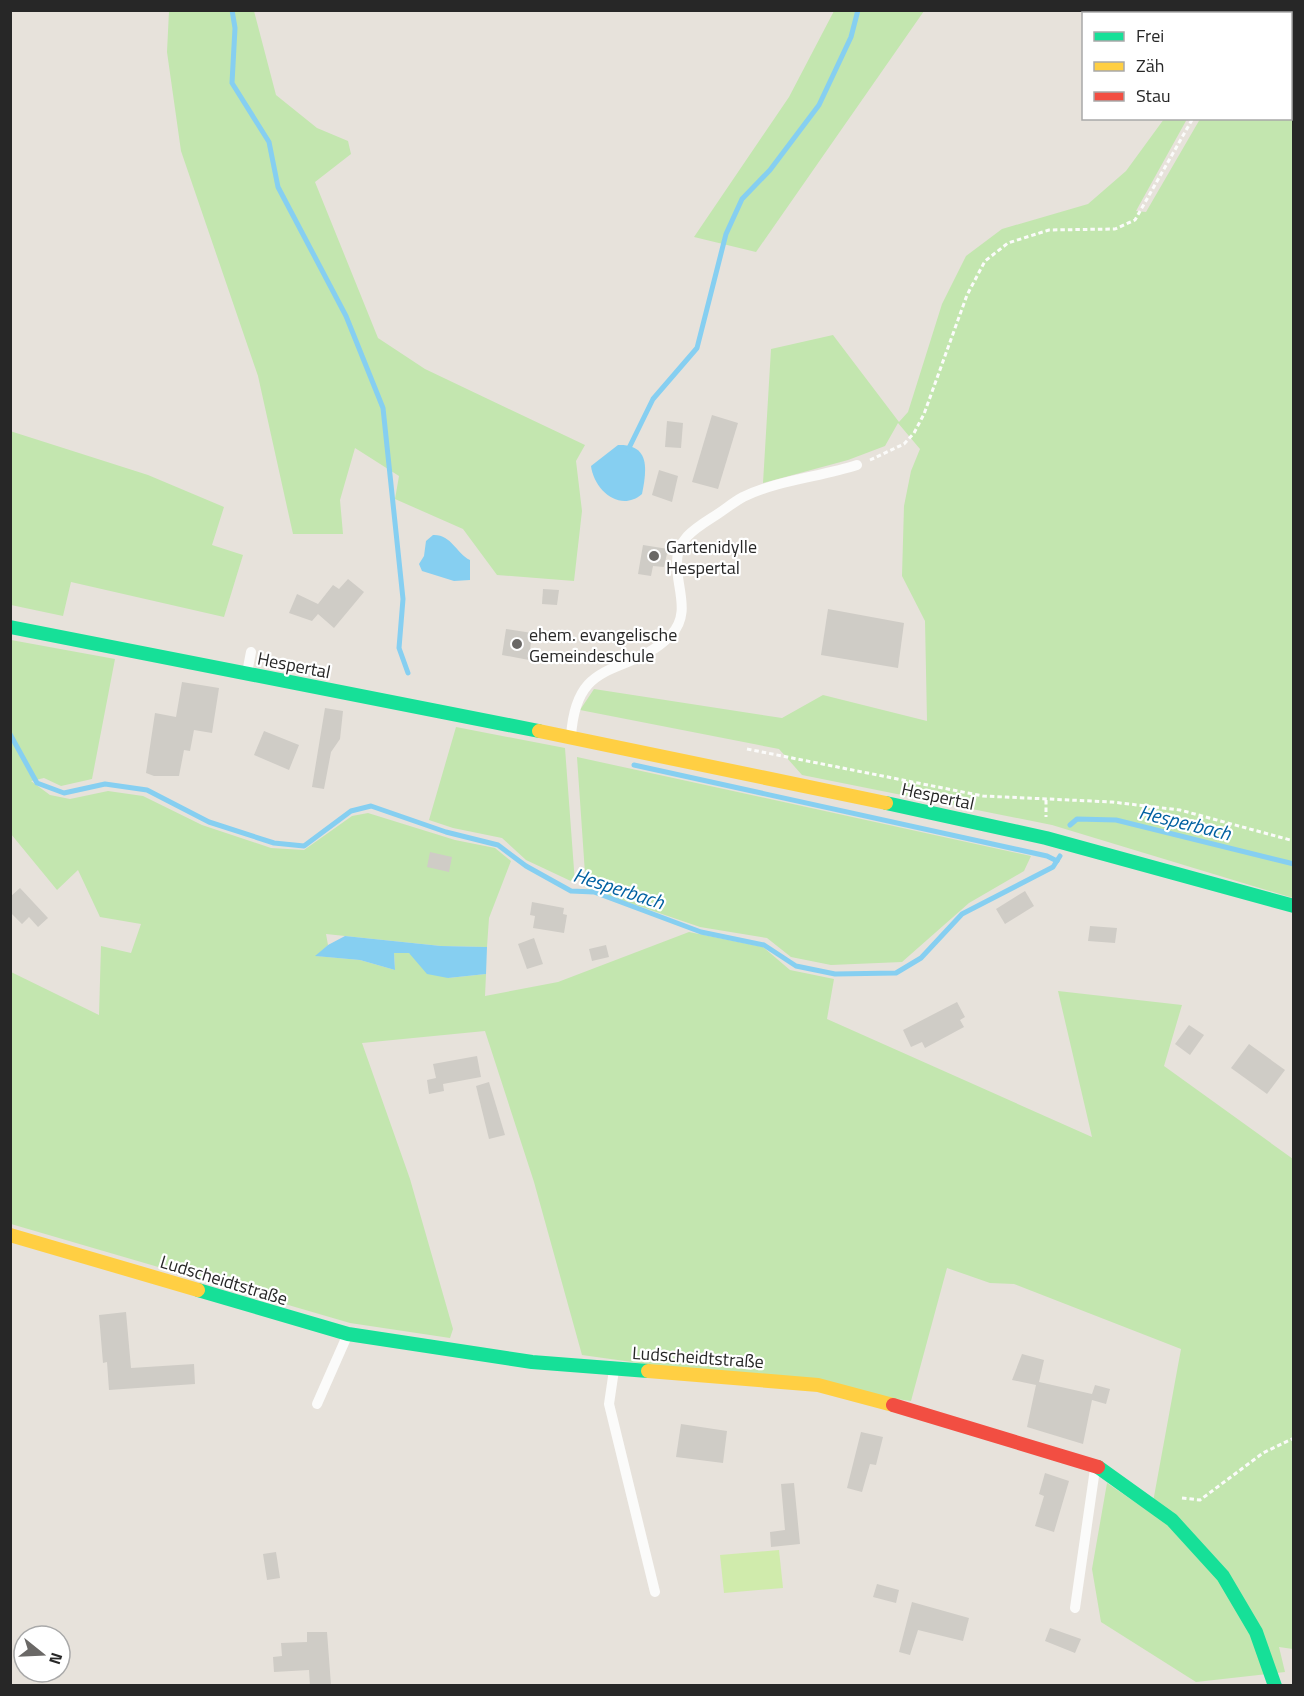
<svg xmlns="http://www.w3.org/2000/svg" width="1304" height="1696" viewBox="0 0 1304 1696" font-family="'Titillium Web',sans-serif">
<rect width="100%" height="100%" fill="#e7e2db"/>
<!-- green -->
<g fill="#c3e6af">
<polygon points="169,11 254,11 276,95 317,128 348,141 351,154 315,182 378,338 425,369 585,445 576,461 582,511 574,581 497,575 463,529 395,499 399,476 355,448 340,500 343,534 293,534 258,376 181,151 167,52"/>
<polygon points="834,11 924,11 756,252 694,237 789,97"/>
<polygon points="1264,11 1293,11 1293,898 1052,825 802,775 779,749 580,710 594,689 782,718 823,695 927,721 925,621 902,576 904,506 911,471 920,449 898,423 885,446 848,460 763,483 771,349 833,335 899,422 908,412 942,304 966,256 1002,229 1088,204 1126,171 1164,119 1187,119 1136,211 1146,212 1200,119 1290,118 1290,14 1263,13"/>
<polygon points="10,431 148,475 224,507 212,545 243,555 224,617 71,582 63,616 11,605"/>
<polygon points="11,640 115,659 92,779 61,786 44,778 31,781 50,795 70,799 108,791 143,796 202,825 271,848 304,850 352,816 368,813 455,840 495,848 511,861 489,918 487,947 441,946 326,934 328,945 316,956 360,960 395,970 394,953 409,953 448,978 486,974 485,996 558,982 689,932 763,947 790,970 834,979 827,1019 1092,1137 1058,991 1182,1005 1164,1066 1293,1159 1293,1649 1279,1647 1285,1672 1196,1682 1101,1622 1092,1569 1107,1483 1151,1513 1181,1349 1014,1284 990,1283 947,1268 911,1401 582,1355 534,1182 485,1031 362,1043 410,1179 453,1329 450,1338 350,1323 11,1224 11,972 99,1015 101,946 131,953 141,924 100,917 78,870 57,890 11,834"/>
<polygon points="456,727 565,748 575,883 526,860 502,838 453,828 429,820"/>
<polygon points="577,757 1031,856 1024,871 969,903 902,962 831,965 791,957 767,938 700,927 586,888"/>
</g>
<!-- pitch -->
<polygon fill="#d0ebac" points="779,1550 783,1588 724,1593 720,1555"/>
<!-- water -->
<g fill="#86cff1">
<path d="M 618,445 C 650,444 647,469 642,494 C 620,513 594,490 591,466 Z"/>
<path d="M 433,535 C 451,534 456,553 470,560 L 470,580 L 454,581 L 422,571 L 419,564 L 424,556 L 426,541 Z"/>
<polygon points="345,936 441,946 487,947 486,974 448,978 427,974 409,953 394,953 395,970 360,960 315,956 328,945"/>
</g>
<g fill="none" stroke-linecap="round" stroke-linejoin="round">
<!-- stream -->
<g stroke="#86cff1" stroke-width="5">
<polyline points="232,10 235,28 232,83 269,142 278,187 346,316 383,408 403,599 399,648 408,673"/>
<polyline points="628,450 653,399 697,348 726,234 742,199 770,170 819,105 851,37 858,10"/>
<polyline points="10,734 37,783 64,793 105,784 147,790 209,822 274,843 304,846 351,811 371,806 446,832 498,845 526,866 571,891 594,892 701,932 764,945 796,966 835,974 896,973 921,958 962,914 1053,867 1060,856"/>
<polyline points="634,765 1047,856 1057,861"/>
<polyline points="1070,825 1077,819 1116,820 1294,864"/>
</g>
</g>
<!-- building -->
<g fill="#cfccc6">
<polygon points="712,415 738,423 718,489 692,482"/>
<polygon points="667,421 683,423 681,448 665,447"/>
<polygon points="659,470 678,476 672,502 652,495"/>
<polygon points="643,545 668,549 664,567 653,566 651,576 638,574"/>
<polygon points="348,579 364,592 334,628 318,614 312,621 289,613 297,594 318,604 333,585 339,589"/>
<polygon points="543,589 559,590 557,605 542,604"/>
<polygon points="828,609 904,623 898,668 821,655"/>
<polygon points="506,629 532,633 529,660 502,655"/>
<polygon points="182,682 219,688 212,733 194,730 190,751 184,750 179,776 154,776 146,773 155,713 176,717"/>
<polygon points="325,708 343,711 340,739 331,752 324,789 312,787"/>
<polygon points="264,731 299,745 289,770 254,755"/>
<polygon points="430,852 452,857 449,872 427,867"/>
<polygon points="20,888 48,918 38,927 29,917 22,924 10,912 10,897"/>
<polygon points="1025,891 1034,906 1005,924 996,909"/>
<polygon points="532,902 564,908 563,914 567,915 564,933 533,928 535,916 530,915"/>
<polygon points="1090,926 1117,928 1115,943 1088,941"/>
<polygon points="534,938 543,964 527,969 518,944"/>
<polygon points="606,945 609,957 592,961 589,949"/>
<polygon points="957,1002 965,1017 960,1020 964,1027 925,1048 922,1042 911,1047 903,1030"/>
<polygon points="1189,1025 1204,1035 1190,1055 1175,1044"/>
<polygon points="1249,1044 1285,1070 1267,1094 1231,1068"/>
<polygon points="477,1056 481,1077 443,1084 444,1091 429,1094 427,1080 436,1078 433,1064"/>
<polygon points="489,1082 505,1135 489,1139 476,1086"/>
<polygon points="126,1312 131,1368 194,1364 195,1384 109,1390 107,1362 103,1363 99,1315"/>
<polygon points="1022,1354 1044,1360 1039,1382 1092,1394 1095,1385 1110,1389 1106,1404 1092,1400 1083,1444 1027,1427 1036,1385 1012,1380"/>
<polygon points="681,1424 727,1431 723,1463 676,1457"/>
<polygon points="861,1432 883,1437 876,1465 870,1464 862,1492 847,1488"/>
<polygon points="1045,1473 1069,1481 1054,1532 1035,1526 1044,1496 1039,1494"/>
<polygon points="794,1483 800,1544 771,1547 770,1532 785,1530 781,1484"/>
<polygon points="276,1552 280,1578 267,1580 263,1554"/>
<polygon points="877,1584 899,1590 896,1603 873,1597"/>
<polygon points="912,1602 969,1618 963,1641 918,1630 910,1655 899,1652"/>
<polygon points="1050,1628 1081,1639 1075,1653 1045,1641"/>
<polygon points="307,1632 327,1632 331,1685 310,1686 309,1670 274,1672 273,1657 282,1656 281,1643 307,1642"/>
</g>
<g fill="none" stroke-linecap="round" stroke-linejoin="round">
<!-- path -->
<g stroke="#fbfbfa" stroke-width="3" stroke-dasharray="4.5 3" stroke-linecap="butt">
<polyline points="1256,14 1258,10"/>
<polyline points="870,460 904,444 914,433 924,414 967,295 985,261 1008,243 1049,230 1115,229 1135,220 1193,118"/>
<polyline points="747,749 983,796 1112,802 1180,810 1294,841"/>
<polyline points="1046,800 1046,817"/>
<polyline points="1182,1498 1200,1500 1263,1453 1294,1438"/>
</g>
<!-- lane -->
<g stroke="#fbfbfa" stroke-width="10">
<polyline points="247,673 251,652"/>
<path d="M 571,737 C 576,653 628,679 671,635 C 691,614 677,589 677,565 C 676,540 694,529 713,517 C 723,511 732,503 743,497 C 778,480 820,477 857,465"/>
<polyline points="614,1370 609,1404 655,1592"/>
<polyline points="317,1404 347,1336"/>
<polyline points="1075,1608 1095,1469"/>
</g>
<!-- fast -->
<g stroke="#16e098" stroke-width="14">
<polyline points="10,627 539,731"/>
<polyline points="886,803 1046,838 1294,906"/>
<polyline points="198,1290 348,1334 532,1362 648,1371"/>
<polyline points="1098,1467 1172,1520 1223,1576 1256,1632 1275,1686"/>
</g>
<!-- slow -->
<g stroke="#ffcf43" stroke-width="14">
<polyline points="539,731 886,803"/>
<polyline points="10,1235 198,1290"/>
<polyline points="648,1371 818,1385 893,1405"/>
</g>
<!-- jam -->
<polyline stroke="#f24e42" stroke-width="14" points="893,1405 1098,1467"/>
</g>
<!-- markers -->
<g fill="#6a6866" stroke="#fff" stroke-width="2">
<circle cx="654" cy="556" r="6"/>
<circle cx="517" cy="644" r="6"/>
</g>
<g text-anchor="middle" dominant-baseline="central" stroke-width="4.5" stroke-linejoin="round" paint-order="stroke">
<!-- poi labels -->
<g font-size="18" fill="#272727" stroke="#fff" text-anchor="start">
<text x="666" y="546">Gartenidylle<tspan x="666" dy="21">Hespertal</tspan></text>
<text x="529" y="634">ehem. evangelische<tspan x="529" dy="21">Gemeindeschule</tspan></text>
</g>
<!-- street labels -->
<g font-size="18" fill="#272727" stroke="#fff">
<text transform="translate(294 665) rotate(11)">Hespertal</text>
<text transform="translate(938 796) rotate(12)">Hespertal</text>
<text transform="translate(224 1280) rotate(17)">Ludscheidtstraße</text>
<text transform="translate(698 1357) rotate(4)">Ludscheidtstraße</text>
</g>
<!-- water labels -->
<g font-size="20" font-style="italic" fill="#0060a1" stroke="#fff">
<text transform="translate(1185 822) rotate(14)">Hesperbach</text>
<text transform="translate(619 888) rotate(18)">Hesperbach</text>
</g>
</g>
<!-- border -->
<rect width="1304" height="1696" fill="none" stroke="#272727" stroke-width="24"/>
<!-- legend -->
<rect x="1082" y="12" width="210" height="108" fill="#ffffff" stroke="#a9a9a9" stroke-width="1.5"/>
<rect x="1094" y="32" width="30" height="9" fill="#16e098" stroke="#a9a9a9" stroke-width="1.5"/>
<text x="1136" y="42" font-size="18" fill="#272727">Frei</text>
<rect x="1094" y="62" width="30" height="9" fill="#ffcf43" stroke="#a9a9a9" stroke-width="1.5"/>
<text x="1136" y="72" font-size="18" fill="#272727">Zäh</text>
<rect x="1094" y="92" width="30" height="9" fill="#f24e42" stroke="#a9a9a9" stroke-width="1.5"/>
<text x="1136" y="102" font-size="18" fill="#272727">Stau</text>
<!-- north arrow -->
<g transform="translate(42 1654) rotate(108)"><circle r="28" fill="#ffffff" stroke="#a9a9a9" stroke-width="1.5"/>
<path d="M0-4.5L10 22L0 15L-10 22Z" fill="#6a6866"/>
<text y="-9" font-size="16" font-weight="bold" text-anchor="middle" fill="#272727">N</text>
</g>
</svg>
